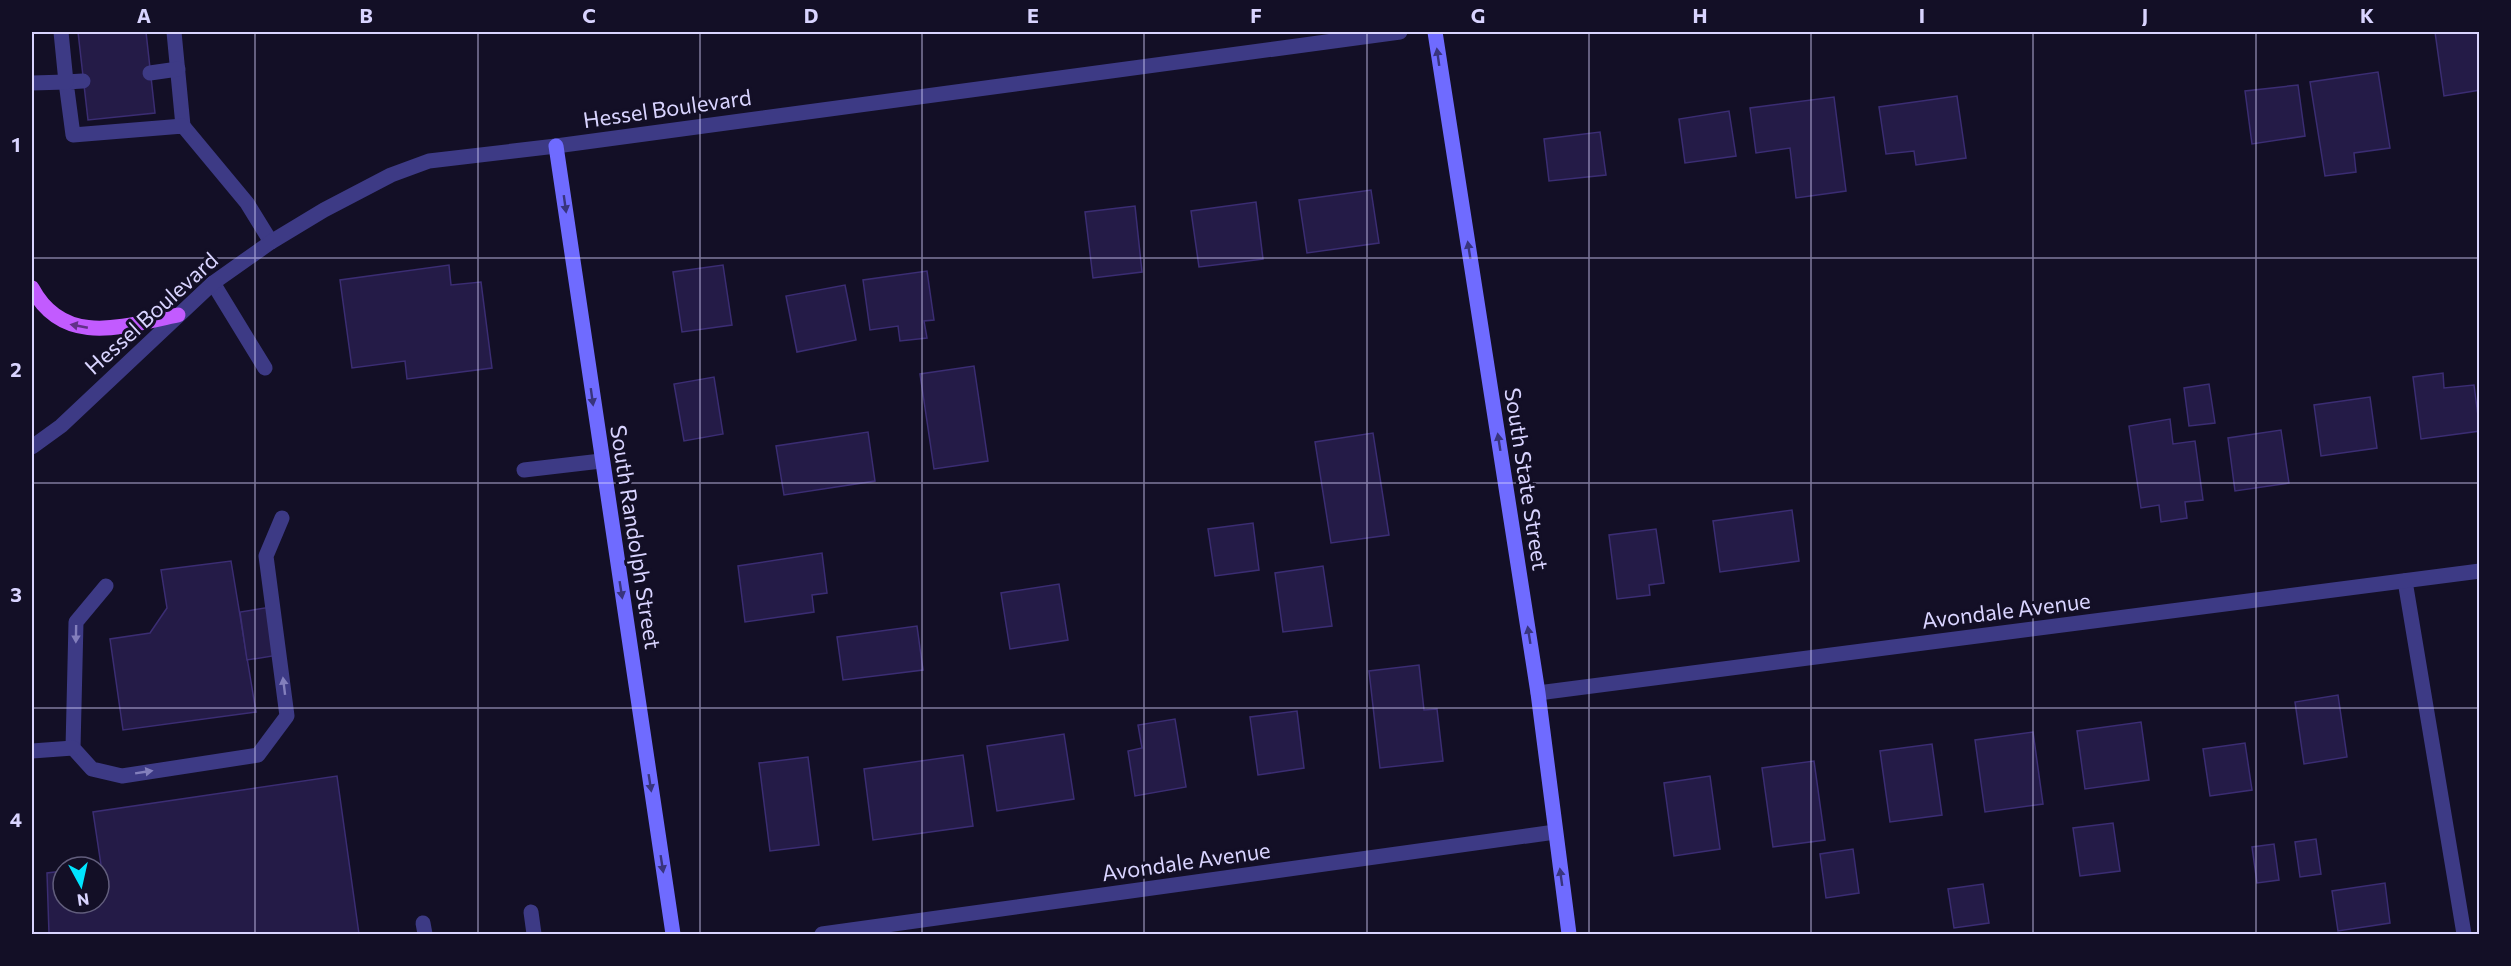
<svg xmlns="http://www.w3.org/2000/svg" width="2511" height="966" viewBox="0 0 2511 966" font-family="Commissioner,sans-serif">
<rect width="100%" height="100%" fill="#130f26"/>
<!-- building -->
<g fill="#241b47" stroke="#3b2d73" stroke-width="1.5">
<polygon points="78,32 146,32 155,113 88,120"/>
<polygon points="2435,32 2480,32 2480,90 2444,96"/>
<polygon points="2378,72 2390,148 2354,153 2356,172 2325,176 2310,82"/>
<polygon points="2298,85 2305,136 2252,144 2245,91"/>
<polygon points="1957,96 1966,158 1916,165 1914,151 1886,154 1879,107"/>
<polygon points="1834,97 1846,191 1796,198 1790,148 1756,153 1750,108"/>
<polygon points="1729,111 1736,156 1685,163 1679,119"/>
<polygon points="1600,132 1606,175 1549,181 1544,139"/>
<polygon points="1371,190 1379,243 1307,253 1299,200"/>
<polygon points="1256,202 1263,259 1199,267 1191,211"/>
<polygon points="1135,206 1142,272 1093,278 1085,212"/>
<polygon points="449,265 451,285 481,282 492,368 407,379 405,361 352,368 340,280"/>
<polygon points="723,265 732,325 682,332 673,272"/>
<polygon points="927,271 934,320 924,321 927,338 900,341 898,326 870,330 863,280"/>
<polygon points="845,285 856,340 797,352 786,296"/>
<polygon points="974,366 988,461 934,469 920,374"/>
<polygon points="2443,373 2444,388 2474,385 2480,431 2421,439 2413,377"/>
<polygon points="714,377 723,434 684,441 674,384"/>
<polygon points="2209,384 2215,423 2189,426 2184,388"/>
<polygon points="2370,397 2377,448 2321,456 2314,405"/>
<polygon points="2170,419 2173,444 2195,441 2203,500 2185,502 2187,518 2161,522 2159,505 2141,508 2129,426"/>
<polygon points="2281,430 2289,483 2235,491 2228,438"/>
<polygon points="868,432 875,481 784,495 776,446"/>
<polygon points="1373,433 1389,535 1331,543 1315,442"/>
<polygon points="1792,510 1799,561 1720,572 1713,521"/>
<polygon points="1253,523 1259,570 1215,576 1208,529"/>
<polygon points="1656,529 1664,583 1649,585 1650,595 1617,599 1609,535"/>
<polygon points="822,553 827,593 812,595 814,612 745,622 738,566"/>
<polygon points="231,561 256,712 123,730 110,639 150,633 167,608 161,570"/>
<polygon points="1323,566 1332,626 1283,632 1275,573"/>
<polygon points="1059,584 1068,640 1010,649 1001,593"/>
<polygon points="277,606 285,654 247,660 240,612"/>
<polygon points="917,626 923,670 843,680 837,637"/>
<polygon points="1419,665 1424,710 1437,709 1443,761 1380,768 1369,671"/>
<polygon points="2338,695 2347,757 2304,764 2295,702"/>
<polygon points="1297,711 1304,768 1258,775 1250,717"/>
<polygon points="1175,719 1186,787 1135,796 1128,751 1142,748 1138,725"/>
<polygon points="2141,722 2149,780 2085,789 2077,731"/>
<polygon points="2033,732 2043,804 1985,812 1975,740"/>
<polygon points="1064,734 1074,799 997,811 987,746"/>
<polygon points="2245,743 2252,790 2210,796 2203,749"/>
<polygon points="1932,744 1942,815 1890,822 1880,751"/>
<polygon points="963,755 973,826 873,840 864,769"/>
<polygon points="808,757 819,845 770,851 759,763"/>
<polygon points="1814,761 1825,840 1773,847 1762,768"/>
<polygon points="337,776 359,934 49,934 47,873 63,871 63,903 99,903 99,867 89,867 101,865 93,812"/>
<polygon points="1710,776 1720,849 1674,856 1664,783"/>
<polygon points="2113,823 2120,871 2080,876 2073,828"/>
<polygon points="2316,839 2321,874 2300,877 2295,842"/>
<polygon points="2274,844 2279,880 2257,883 2252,847"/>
<polygon points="1853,849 1859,893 1826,898 1820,854"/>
<polygon points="2385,883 2390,923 2338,931 2332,891"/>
<polygon points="1983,884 1989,923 1954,928 1948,889"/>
</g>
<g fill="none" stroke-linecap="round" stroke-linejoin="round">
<!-- service -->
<g stroke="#3d3a85" stroke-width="15">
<polyline points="174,32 183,126"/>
<polyline points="150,73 178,69"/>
<polyline points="83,81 66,82 73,135 183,126 247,203 271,242"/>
<polyline points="32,83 66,82 61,32"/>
<polyline points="213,283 265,368"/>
<polyline points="524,470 601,461"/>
<polyline points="106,586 76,622 73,748 92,769 122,776 258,755 287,716 266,556 282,518"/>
<polyline points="32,751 73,748"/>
<polyline points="531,912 534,934"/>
<polyline points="423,923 425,934"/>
</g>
<!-- minor -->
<g stroke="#3d3a85" stroke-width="15">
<polyline points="2405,581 2464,934"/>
<polyline points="1538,693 2480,571"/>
<polyline points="822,934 1555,832"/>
</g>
<!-- tertiary -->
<polyline stroke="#3d3a85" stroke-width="15" points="32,447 61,426 213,283 271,242 324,210 391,175 429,161 556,146 1400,32"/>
<!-- secondary -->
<g stroke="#6f6bff" stroke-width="15">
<polyline points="1435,32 1538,693 1569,934"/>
<polyline points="556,146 673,934"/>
</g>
<!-- primary -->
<path stroke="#c25bff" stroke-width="15" d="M 32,288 C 64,348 124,326 178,315"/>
</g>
<!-- one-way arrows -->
<defs><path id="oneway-solid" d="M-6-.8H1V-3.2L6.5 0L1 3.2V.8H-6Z" transform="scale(1.5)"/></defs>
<g fill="#38347d">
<use href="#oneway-solid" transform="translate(1438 57) rotate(-98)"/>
<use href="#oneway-solid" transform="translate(565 204) rotate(82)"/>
<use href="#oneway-solid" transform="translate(1469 250) rotate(-99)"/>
<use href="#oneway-solid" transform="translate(592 397) rotate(82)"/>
<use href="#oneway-solid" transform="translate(1499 442) rotate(-99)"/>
<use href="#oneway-solid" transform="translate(621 590) rotate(81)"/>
<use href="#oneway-solid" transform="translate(1529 635) rotate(-99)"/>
<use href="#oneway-solid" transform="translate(650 783) rotate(81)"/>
<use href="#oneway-solid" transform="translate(662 864) rotate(81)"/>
<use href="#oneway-solid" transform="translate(1561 877) rotate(-98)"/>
</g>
<use fill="#623188" href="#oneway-solid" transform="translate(79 326) rotate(-169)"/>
<g fill="#837fbc">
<use href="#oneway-solid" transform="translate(76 634) rotate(91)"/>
<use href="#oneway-solid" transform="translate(284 686) rotate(-97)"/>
<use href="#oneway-solid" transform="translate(144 772) rotate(-9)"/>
</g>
<!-- grid -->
<path fill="none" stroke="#d9d4ff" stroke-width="1.5" stroke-opacity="0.55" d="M 255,32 L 255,934M 478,32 L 478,934M 700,32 L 700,934M 922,32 L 922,934M 1144,32 L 1144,934M 1367,32 L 1367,934M 1589,32 L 1589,934M 1811,32 L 1811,934M 2033,32 L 2033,934M 2256,32 L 2256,934M 32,258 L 2480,258M 32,483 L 2480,483M 32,708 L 2480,708"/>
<g text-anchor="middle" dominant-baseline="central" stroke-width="6" stroke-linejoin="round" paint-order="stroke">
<!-- street labels -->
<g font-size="22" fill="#d9d4ff" stroke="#130f26">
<text transform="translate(667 108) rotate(-8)">Hessel Boulevard</text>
<text transform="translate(151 313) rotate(-42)">Hessel Boulevard</text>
<text transform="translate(1527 479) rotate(81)">South State Street</text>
<text transform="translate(636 537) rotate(81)">South Randolph Street</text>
<text transform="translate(2006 610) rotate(-7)">Avondale Avenue</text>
<text transform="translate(1186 861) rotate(-8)">Avondale Avenue</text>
</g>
</g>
<!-- border -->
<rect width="2511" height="966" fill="none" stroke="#130f26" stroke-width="66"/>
<!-- north arrow -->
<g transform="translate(81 885) rotate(172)"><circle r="28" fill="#130f26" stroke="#625e7d" stroke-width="1.5"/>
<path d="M0-4.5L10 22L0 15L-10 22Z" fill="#00e5ff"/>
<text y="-9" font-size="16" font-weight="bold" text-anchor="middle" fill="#d9d4ff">N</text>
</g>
<rect x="33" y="33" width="2445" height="900" fill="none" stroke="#d9d4ff" stroke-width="2"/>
<g font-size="20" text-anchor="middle" font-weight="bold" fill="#d9d4ff">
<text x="144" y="23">A</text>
<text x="366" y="23">B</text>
<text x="589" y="23">C</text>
<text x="811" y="23">D</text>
<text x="1033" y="23">E</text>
<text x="1256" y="23">F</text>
<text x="1478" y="23">G</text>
<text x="1700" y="23">H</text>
<text x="1922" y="23">I</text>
<text x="2145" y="23">J</text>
<text x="2367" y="23">K</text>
<text x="16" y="152">1</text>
<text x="16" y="377">2</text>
<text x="16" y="602">3</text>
<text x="16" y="827">4</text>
</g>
</svg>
